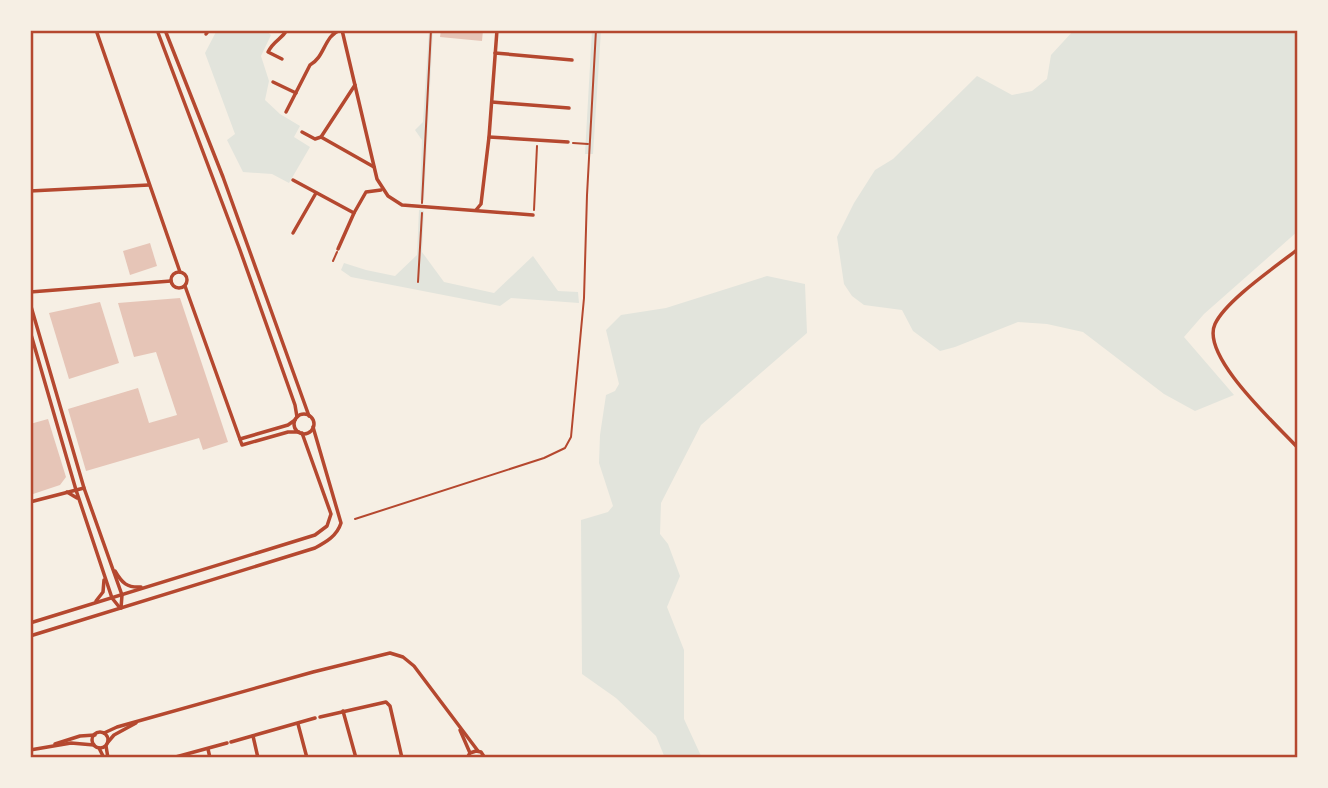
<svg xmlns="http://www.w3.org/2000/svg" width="1328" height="788" viewBox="0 0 1328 788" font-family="Lora,serif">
<rect width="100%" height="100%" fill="#f6efe4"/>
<!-- green -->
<g fill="#e2e4dc">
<polygon points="217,30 265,30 271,35 261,56 269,81 265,100 280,114 300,126 294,137 310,147 289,183 272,174 243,172 227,140 235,134 205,53"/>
<polygon points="429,30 433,30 424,200 420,200 422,140 415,130 423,122"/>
<polygon points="592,30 601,30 593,154 585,154"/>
<polygon points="1074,30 1298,30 1298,231 1204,314 1184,337 1234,395 1195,411 1164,394 1083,332 1047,324 1018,322 955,347 940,351 913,331 902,310 864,305 852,296 844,284 837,237 854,203 875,170 893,159 977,76 1012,95 1032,91 1047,79 1051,55"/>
<polygon points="419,210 424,211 422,252 444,282 494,293 533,256 558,291 578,292 579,303 511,298 500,306 351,277 341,270 344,263 366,270 395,276 417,255"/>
<polygon points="767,276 805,284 807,333 701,425 661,503 660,534 668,544 680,576 667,607 684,650 684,719 702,758 665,758 656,736 616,698 582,674 581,520 608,512 613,506 599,463 600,435 606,395 615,391 619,384 606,330 621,315 666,308"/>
</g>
<!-- building -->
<g fill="#e6c5b7">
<polygon points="441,30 483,30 482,41 440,37"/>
<polygon points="150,243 157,266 130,275 123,251"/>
<polygon points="180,298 228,442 203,450 199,438 86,471 68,409 138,388 149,423 177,415 156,352 134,357 118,303"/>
<polygon points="100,302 119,363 69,379 49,313"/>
<polygon points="48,419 66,477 60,485 30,495 30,424"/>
</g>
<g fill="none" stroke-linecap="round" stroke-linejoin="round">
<!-- path -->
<g stroke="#b5482f" stroke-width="2">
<polyline points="573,143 588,144"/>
<polyline points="422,203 431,30"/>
<polyline points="534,210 537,146"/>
<polyline points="333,261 337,252"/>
<polyline points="418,282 422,213"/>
<polyline points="355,519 544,458 565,448 571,437 584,298 587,195 596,30"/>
</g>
<!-- minor -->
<g stroke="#b5482f" stroke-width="3.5">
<polyline points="96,30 180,272"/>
<polyline points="342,30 377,179 388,196 402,205 533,215"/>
<polyline points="206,34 209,30"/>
<polyline points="495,53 572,60"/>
<path d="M 282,59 L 268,52 C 274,40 281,40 287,30"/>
<polyline points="273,82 296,93"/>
<polyline points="492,102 569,108"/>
<path d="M 286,112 L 310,65 C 325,57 324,36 340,30"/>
<polyline points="302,132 315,139 321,137 355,85"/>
<polyline points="321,137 374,167"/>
<polyline points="489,137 568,142"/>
<polyline points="293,180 354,213 366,192 381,190"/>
<polyline points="30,191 149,185"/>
<polyline points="476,210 481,204 489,137 497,30"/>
<polyline points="293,233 316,193"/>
<polyline points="338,249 354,213"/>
<path d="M 1298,249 C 1277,266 1226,300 1215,324 C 1200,356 1277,425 1298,448"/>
<circle cx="179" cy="280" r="8"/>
<polyline points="185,286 242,445 288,432 299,432"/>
<polyline points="30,292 171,281"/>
<polyline points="240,439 288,425 295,420"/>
<polyline points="30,502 84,488"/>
<polyline points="343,711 356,758"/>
<polyline points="320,717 386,702 390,706 402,758"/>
<polyline points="298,724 307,758"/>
<polyline points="253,736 258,758"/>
<polyline points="231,742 315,718"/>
<polyline points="208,749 210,758"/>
<polyline points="172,758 227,743"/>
</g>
<!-- tertiary -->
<g stroke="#b5482f" stroke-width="3.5">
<polyline points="157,30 240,250 295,405 297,417"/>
<polyline points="165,30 223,177 309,416"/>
<polyline points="30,303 84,488 122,595 121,608"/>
<polyline points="30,331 76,490 112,598 120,608"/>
<circle cx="304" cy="424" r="10"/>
<polyline points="67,492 77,498"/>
<path d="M 115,571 C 122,583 127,588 141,587"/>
<polyline points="96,601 103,592 104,580"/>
<polyline points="30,623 315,535 327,526 331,514 302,433"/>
<path d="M 30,636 L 315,548 C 326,542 337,536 341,523 L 313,427"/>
<polyline points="460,730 470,753"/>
<circle cx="100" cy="740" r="8"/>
<polyline points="104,733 117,727 313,672 390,653 403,657 414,666 478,751"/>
<polyline points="108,742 114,735 136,723"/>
<polyline points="55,744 80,736 95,735"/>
<polyline points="106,746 108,758"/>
<polyline points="99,748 104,758"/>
<polyline points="30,750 71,743 94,745"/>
<polyline points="467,758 470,753 476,751 481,752 485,758"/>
</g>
</g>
<!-- border -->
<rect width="1328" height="788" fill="none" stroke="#f6efe4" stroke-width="63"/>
<rect x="32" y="32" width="1264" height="724" fill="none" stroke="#b5482f" stroke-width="2.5"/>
</svg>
